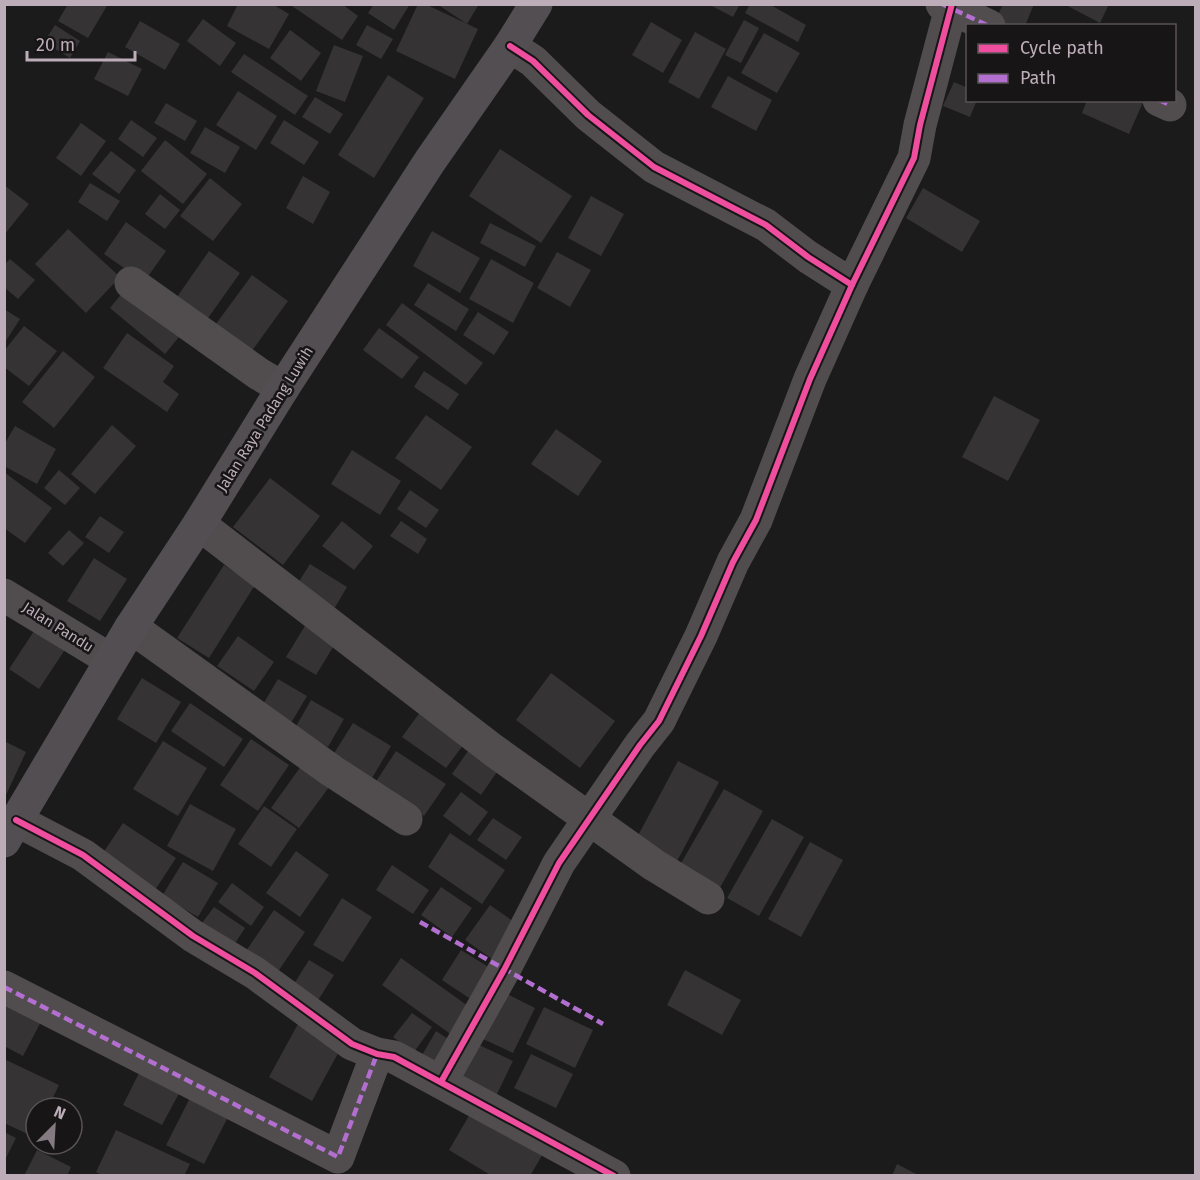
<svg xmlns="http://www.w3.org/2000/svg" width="1200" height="1180" viewBox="0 0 1200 1180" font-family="'Fira Sans',sans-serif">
<rect width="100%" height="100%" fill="#1b1b1b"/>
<!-- building -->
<g fill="#353334">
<polygon points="68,4 108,4 88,38 58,21"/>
<polygon points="238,4 272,4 289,14 269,49 227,26"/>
<polygon points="289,4 342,4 358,16 342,40"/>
<polygon points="374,4 410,4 394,30 368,13"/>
<polygon points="418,4 425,4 478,29 455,79 396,51"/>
<polygon points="437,4 479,4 467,24"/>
<polygon points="708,4 740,4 733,17"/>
<polygon points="750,4 769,4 806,25 798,42 745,13"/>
<polygon points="1003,4 1034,4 1025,26 1007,26 995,21"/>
<polygon points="1064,4 1109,4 1100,23"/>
<polygon points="203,19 236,43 220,66 187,41"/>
<polygon points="744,20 759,28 741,63 725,55"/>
<polygon points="140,21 180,44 165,70 125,47"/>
<polygon points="651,22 682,40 663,73 632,55"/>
<polygon points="55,25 80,41 70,58 44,42"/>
<polygon points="367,25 393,39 381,59 356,45"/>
<polygon points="290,30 321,53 301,81 270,58"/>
<polygon points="695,32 726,49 699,99 668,82"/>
<polygon points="764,33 800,53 777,93 741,73"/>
<polygon points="334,45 363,56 345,102 316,91"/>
<polygon points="108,52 142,69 128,96 94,79"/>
<polygon points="244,54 308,96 295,115 231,72"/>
<polygon points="388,75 424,98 374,178 338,155"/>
<polygon points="728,76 772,100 756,131 711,107"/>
<polygon points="954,82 968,88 968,100 977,100 970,117 943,106"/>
<polygon points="238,91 277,116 256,150 216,125"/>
<polygon points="315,97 343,114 330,134 302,117"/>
<polygon points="1087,100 1144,100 1129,134 1082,113"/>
<polygon points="166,103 197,121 185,141 154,123"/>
<polygon points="131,120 157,138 143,157 118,139"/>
<polygon points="284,120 319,142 304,165 270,143"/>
<polygon points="81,123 106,141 81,176 56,158"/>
<polygon points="205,127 240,147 225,173 190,153"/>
<polygon points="165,140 207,174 183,204 141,171"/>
<polygon points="500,149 572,196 541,243 469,196"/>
<polygon points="111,151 136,170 119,194 92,174"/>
<polygon points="303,176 330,192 313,224 286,208"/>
<polygon points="210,178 242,204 213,241 180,216"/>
<polygon points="90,183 120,201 107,221 78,202"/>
<polygon points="4,185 29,204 4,235"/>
<polygon points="923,188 980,221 962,252 906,218"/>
<polygon points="160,194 180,210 165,229 145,214"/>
<polygon points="591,196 624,214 601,256 568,238"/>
<polygon points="126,222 166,251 144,282 104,254"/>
<polygon points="490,223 536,246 525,267 480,243"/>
<polygon points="68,229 120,277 86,313 35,264"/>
<polygon points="432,231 480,258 460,293 413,266"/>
<polygon points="209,251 240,273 201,328 170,307"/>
<polygon points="557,252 591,270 570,307 537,288"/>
<polygon points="10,259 35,280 18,299 4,287 4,265"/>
<polygon points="491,259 534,283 513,323 469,299"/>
<polygon points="252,275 288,301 246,359 210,332"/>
<polygon points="428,283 469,309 456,331 414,305"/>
<polygon points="128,286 183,332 165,354 110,308"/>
<polygon points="402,303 483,363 466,385 386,325"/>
<polygon points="4,309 20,319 4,344"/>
<polygon points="478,312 509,332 494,355 463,335"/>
<polygon points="24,326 57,351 29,386 4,367 4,351"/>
<polygon points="379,328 419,357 402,379 363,350"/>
<polygon points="127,333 174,366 163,382 179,394 167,412 103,368"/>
<polygon points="63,351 95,377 54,428 22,402"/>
<polygon points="424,371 459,394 448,410 414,387"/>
<polygon points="994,396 1040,420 1008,481 962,457"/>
<polygon points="426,415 472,447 441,490 395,458"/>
<polygon points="112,425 136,446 95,494 71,474"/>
<polygon points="15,426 56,449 37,484 4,466 4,445"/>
<polygon points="556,429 602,461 578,496 531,464"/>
<polygon points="352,450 401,481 380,515 331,484"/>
<polygon points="59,470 80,488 65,505 44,488"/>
<polygon points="4,472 52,508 25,543 4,528"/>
<polygon points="270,478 320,516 283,565 233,527"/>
<polygon points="410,490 439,510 426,528 397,509"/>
<polygon points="100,516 124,532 109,553 85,537"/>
<polygon points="342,521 373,546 354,570 322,546"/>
<polygon points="401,521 427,539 418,554 390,536"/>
<polygon points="69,530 84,543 63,566 48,553"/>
<polygon points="94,558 127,579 100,621 67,601"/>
<polygon points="310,564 347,587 331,614 293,591"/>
<polygon points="224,565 255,585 209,658 177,638"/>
<polygon points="311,616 341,634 316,675 286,657"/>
<polygon points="38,625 68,645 39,689 9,669"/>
<polygon points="238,636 274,662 254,691 217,666"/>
<polygon points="551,673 615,721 580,768 516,720"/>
<polygon points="142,678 181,702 156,743 117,719"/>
<polygon points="278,679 307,696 291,723 262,706"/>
<polygon points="311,700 344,719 328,747 295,728"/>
<polygon points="190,703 243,739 224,767 171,731"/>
<polygon points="426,704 470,736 446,768 402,737"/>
<polygon points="353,723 391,746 372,778 333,755"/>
<polygon points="251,739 289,765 258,811 220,785"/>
<polygon points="4,741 26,752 6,795 4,794"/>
<polygon points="163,741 207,768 178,816 133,789"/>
<polygon points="475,741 504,762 481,795 452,774"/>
<polygon points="396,751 446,784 424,816 375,783"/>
<polygon points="678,761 719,782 675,865 634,843"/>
<polygon points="304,762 332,783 299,828 271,808"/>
<polygon points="724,789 763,811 717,893 677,870"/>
<polygon points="461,792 488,812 470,836 443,816"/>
<polygon points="190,804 236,829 213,871 167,846"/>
<polygon points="264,806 297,829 271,867 238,844"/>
<polygon points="493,818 522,837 506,860 477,840"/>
<polygon points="772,819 804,837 759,916 727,898"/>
<polygon points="123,823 176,858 155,890 101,856"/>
<polygon points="450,833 505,870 482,904 428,867"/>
<polygon points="810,842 843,860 801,937 768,919"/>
<polygon points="296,851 329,875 300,917 266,893"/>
<polygon points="183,862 218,883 198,917 162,896"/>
<polygon points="392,865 429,890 413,914 376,890"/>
<polygon points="232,883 264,907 251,926 218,902"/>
<polygon points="441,887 472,908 452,937 421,915"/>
<polygon points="342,898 372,917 343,962 313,945"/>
<polygon points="490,905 517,924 492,959 465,940"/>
<polygon points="214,907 245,928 234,945 202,923"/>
<polygon points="274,910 305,932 277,973 246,951"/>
<polygon points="461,950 495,971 475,1002 442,980"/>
<polygon points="401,958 475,1011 456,1038 382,985"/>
<polygon points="309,960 334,975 317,1002 292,987"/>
<polygon points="685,970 741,1000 722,1035 667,1005"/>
<polygon points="505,993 535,1008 513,1053 483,1039"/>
<polygon points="4,996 44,1016 23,1056 4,1046"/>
<polygon points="544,1007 593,1030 575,1068 526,1044"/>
<polygon points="412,1013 432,1027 414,1052 393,1037"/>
<polygon points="299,1022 342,1046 312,1101 269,1077"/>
<polygon points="436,1031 459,1046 441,1076 418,1062"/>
<polygon points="475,1043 513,1061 496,1096 458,1078"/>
<polygon points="531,1054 573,1074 556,1108 514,1088"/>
<polygon points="4,1059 59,1085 48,1108 36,1108 36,1133 34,1137 4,1123"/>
<polygon points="143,1065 183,1086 162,1125 123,1105"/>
<polygon points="190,1098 228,1117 204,1164 166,1145"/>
<polygon points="477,1102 548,1145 530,1176 492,1176 449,1150"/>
<polygon points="116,1130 190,1164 184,1176 103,1176 96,1172"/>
<polygon points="4,1132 16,1138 4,1162"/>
<polygon points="37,1150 71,1167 67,1176 24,1176"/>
<polygon points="897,1164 920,1176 892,1176"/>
</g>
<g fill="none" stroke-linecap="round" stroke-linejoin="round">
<!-- minor -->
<g stroke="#514d4f" stroke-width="33">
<polyline points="942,4 989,26"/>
<polyline points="510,46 533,61 588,115 654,167 766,225 808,257 852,285 914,158 920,125 952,4"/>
<polyline points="1159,100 1170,105"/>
<polyline points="131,283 259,374 283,388"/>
<polyline points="199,524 493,750 654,865 708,898"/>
<polyline points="4,595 111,660"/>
<polyline points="131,627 332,771 406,819"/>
<polyline points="16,820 83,855 193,936 255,973 352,1044 377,1054 394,1057 614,1176"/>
<polyline points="4,987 338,1157 377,1054"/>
<polyline points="441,1082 504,970 559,863 640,745 659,721 701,636 733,562 756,520 810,379 852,285"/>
</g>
<!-- major -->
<polyline stroke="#524e51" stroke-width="33" points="4,841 131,627 199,524 283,388 430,161 510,46 536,4"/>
<!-- quiet -->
<g stroke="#b36fd0" stroke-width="4.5" stroke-dasharray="9 4.5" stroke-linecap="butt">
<polyline points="942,4 989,26"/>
<polyline points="1159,100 1170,105"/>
<polyline points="420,922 603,1024"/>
<polyline points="4,987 338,1157 377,1054"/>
</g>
<defs>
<g id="cycleway">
<polyline points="510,46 533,61 588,115 654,167 766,225 808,257 852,285 914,158 920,125 952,4"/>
<polyline points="16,820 83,855 193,936 255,973 352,1044 377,1054 394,1057 614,1176"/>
<polyline points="441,1082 504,970 559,863 640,745 659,721 701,636 733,562 756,520 810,379 852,285"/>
</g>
</defs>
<!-- cycleway casing -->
<use href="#cycleway" stroke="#171516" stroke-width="10"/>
<!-- cycleway -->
<use href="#cycleway" stroke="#ef4d9e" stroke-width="6"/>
</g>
<g text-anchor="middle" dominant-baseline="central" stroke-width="5" stroke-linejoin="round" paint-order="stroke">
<!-- street labels -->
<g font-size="15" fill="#bcadb8" stroke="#171516">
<text transform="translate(265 419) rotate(-58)">Jalan Raya Padang Luwih</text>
<text transform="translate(58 627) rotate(32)">Jalan Pandu</text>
</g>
</g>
<!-- border -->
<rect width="1200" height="1180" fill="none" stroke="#bcadb8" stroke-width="12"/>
<!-- legend -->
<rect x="966" y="24" width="210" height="78" fill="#171516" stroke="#595257" stroke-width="1.5"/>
<rect x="978" y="44" width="30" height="9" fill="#ef4d9e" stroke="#595257" stroke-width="1.5"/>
<text x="1020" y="54" font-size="18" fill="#bcadb8">Cycle path</text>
<rect x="978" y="74" width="30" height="9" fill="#b36fd0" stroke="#595257" stroke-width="1.5"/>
<text x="1020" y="84" font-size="18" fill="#bcadb8">Path</text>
<!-- north arrow -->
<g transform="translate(54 1126) rotate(24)"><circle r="28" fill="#171516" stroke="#595257" stroke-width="1.5"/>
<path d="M0-4.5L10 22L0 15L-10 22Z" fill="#847a81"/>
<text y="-9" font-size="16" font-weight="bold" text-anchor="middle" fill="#bcadb8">N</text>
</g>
<!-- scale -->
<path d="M27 51v9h108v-9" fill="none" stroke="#bcadb8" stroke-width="3"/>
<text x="36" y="51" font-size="18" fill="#bcadb8" stroke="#171516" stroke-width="4.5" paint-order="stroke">20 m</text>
</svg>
